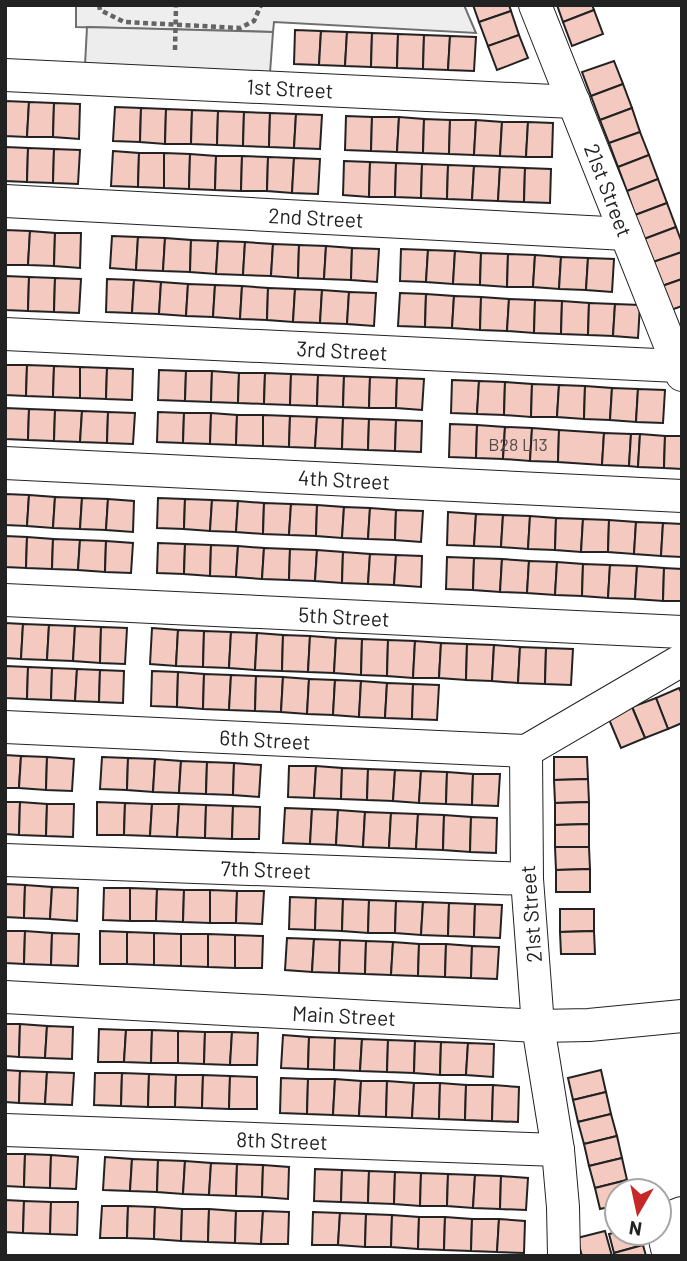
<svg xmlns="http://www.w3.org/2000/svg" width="687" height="1261" viewBox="0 0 687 1261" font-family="Barlow,sans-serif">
<rect width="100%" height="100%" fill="#fff"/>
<!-- green -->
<polygon fill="#eee" stroke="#6f6f6f" stroke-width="2" points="76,5 464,5 476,33 274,22 273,32 76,27"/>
<!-- parking -->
<polygon fill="#ededed" stroke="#6f6f6f" stroke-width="2" points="87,27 273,32 270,73 85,65"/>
<!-- building -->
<g fill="#f3c9c0" stroke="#222" stroke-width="2">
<polygon points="473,5 509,5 511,11 479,22"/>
<polygon points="557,5 592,5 594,10 563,22"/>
<polygon points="594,10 603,34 572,46 563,22"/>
<polygon points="511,11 519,35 488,46 479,22"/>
<polygon points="295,30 321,31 319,65 294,64"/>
<polygon points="321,31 347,32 345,66 319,65"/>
<polygon points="347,32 372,33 371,67 345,66"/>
<polygon points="372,33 398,34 397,68 371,67"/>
<polygon points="398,34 424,35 423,69 397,68"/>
<polygon points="424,35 450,36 448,70 423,69"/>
<polygon points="519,35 528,58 497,70 488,46"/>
<polygon points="450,36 476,37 474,71 448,70"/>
<polygon points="614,61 623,84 591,96 582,72"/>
<polygon points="623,84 632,108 600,120 591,96"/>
<polygon points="5,101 29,102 27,137 5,136"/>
<polygon points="29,102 54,103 53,137 27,137"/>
<polygon points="54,103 80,104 79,139 53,137"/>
<polygon points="115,107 141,108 140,142 113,141"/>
<polygon points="141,108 166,109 165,144 140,142"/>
<polygon points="632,108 640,132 609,143 600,120"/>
<polygon points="166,109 192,110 191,144 165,144"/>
<polygon points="192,110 218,111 217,145 191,144"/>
<polygon points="218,111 244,112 243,146 217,145"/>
<polygon points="244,112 270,113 269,147 243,146"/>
<polygon points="270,113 296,114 294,148 269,147"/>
<polygon points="296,114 322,115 320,149 294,148"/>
<polygon points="346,116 372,117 371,151 345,150"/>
<polygon points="372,117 399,117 397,152 371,151"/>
<polygon points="399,117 424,119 423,153 397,152"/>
<polygon points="424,119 450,120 449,154 423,153"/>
<polygon points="450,120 476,120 474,155 449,154"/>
<polygon points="476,120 502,122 500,156 474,155"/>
<polygon points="502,122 528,122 526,157 500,156"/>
<polygon points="528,122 553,123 552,157 526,157"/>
<polygon points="640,132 649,155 618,167 609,143"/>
<polygon points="5,147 28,148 27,182 5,181"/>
<polygon points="28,148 54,149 53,183 27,182"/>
<polygon points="54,149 80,150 78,184 53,183"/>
<polygon points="113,151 139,153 138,187 111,186"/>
<polygon points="139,153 164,153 164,188 138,187"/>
<polygon points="164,153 190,154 189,189 164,188"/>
<polygon points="190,154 216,156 215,190 189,189"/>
<polygon points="649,155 658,179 627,191 618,167"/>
<polygon points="216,156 242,156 241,191 215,190"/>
<polygon points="242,156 268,157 267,191 241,191"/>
<polygon points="268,157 294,158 292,193 267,191"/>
<polygon points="294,158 320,159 318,194 292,193"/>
<polygon points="344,161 370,162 369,197 343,195"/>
<polygon points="370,162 396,163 395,197 369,197"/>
<polygon points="396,163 422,164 421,198 395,197"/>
<polygon points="422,164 448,165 447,199 421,198"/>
<polygon points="448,165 474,166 472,200 447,199"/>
<polygon points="474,166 500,167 498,201 472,200"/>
<polygon points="500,167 525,168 524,202 498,201"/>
<polygon points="525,168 551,169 550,203 524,202"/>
<polygon points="658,179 667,203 635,215 627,191"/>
<polygon points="667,203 676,227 644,239 635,215"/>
<polygon points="676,227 682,243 682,252 653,262 644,239"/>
<polygon points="5,230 30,231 28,265 5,265"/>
<polygon points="30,231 55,233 54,266 28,265"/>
<polygon points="55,233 81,233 80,268 54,266"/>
<polygon points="112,236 138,237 136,270 110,268"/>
<polygon points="138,237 165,238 163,271 136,270"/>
<polygon points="165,238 191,240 190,272 163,271"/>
<polygon points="191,240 218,241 216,274 190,272"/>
<polygon points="218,241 245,242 243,275 216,274"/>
<polygon points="245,242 273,244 271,276 243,275"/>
<polygon points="273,244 299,245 298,278 271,276"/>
<polygon points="299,245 326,246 324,279 298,278"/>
<polygon points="326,246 352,248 351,280 324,279"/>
<polygon points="352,248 379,249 377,282 351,280"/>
<polygon points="401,249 428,250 426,282 400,281"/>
<polygon points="428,250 455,251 453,284 426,282"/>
<polygon points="455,251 481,253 480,285 453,284"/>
<polygon points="682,252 682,279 662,286 653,262"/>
<polygon points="481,253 508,254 507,287 480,285"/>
<polygon points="508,254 535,255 533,287 507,287"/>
<polygon points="535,255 561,257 559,289 533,287"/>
<polygon points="561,257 588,258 586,290 559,289"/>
<polygon points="588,258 614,259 612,292 586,290"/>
<polygon points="5,276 29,277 28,311 5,310"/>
<polygon points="29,277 55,278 54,312 28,311"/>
<polygon points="55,278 81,279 79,313 54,312"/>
<polygon points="107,279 134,280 132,313 106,312"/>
<polygon points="682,279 682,306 671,310 662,286"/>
<polygon points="134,280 161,282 159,314 132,313"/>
<polygon points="161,282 188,284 186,316 159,314"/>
<polygon points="188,284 215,285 213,317 186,316"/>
<polygon points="215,285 242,286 240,319 213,317"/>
<polygon points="242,286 268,288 267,320 240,319"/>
<polygon points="268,288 295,289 293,322 267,320"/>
<polygon points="295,289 322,290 320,323 293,322"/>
<polygon points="322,290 349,292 347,324 320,323"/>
<polygon points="349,292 376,293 374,326 347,324"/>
<polygon points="400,293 426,294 425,327 398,326"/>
<polygon points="426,294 454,296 452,328 425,327"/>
<polygon points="454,296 481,297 480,330 452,328"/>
<polygon points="481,297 509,299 507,331 480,330"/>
<polygon points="509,299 535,300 534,333 507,331"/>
<polygon points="535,300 562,301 561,334 534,333"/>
<polygon points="562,301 589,303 588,335 561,334"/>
<polygon points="589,303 615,304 613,336 588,335"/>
<polygon points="615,304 640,305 638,338 613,336"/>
<polygon points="5,365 27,365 26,396 5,395"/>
<polygon points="27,365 54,366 53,397 26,396"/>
<polygon points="54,366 80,367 80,398 53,397"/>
<polygon points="80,367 107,368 106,399 80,398"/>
<polygon points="107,368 133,369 132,400 106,399"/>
<polygon points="159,370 186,371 185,401 158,400"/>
<polygon points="186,371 212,371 211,402 185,401"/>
<polygon points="212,371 239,373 238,403 211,402"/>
<polygon points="239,373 265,373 264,404 238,403"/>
<polygon points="265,373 291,374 290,405 264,404"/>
<polygon points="291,374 318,375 317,406 290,405"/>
<polygon points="318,375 344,376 343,407 317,406"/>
<polygon points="344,376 370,377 369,408 343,407"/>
<polygon points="370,377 397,378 396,408 369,408"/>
<polygon points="397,378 424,379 422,410 396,408"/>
<polygon points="452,380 479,381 477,414 451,413"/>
<polygon points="479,381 505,382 504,415 477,414"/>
<polygon points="505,382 532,384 531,417 504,415"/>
<polygon points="532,384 559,385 557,417 531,417"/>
<polygon points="559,385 585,386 584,419 557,417"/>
<polygon points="585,386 612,388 610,420 584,419"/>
<polygon points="612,388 638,389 636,422 610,420"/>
<polygon points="638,389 665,390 663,423 636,422"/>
<polygon points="5,408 29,409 28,440 5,439"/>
<polygon points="29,409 55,410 54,441 28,440"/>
<polygon points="55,410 82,411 80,442 54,441"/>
<polygon points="82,411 108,412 107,443 80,442"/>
<polygon points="108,412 135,413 133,444 107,443"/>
<polygon points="158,412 184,413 183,443 157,442"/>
<polygon points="184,413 211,413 210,444 183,443"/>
<polygon points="211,413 237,415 236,445 210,444"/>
<polygon points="237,415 263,415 263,446 236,445"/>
<polygon points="263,415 290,416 289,447 263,446"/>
<polygon points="290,416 317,417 315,448 289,447"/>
<polygon points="317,417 343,418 342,449 315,448"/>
<polygon points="343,418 369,419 368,450 342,449"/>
<polygon points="369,419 396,420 395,451 368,450"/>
<polygon points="396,420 422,421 421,452 395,451"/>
<polygon points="450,424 477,425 476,458 449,457"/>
<polygon points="477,425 505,427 503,459 476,458"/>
<polygon points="505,427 532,428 530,461 503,459"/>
<polygon points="532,428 559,430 558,462 530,461"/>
<polygon points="559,430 604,433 602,465 558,462"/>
<polygon points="604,433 631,434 629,466 602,465"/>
<polygon points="631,434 640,434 638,467 629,466"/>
<polygon points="640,434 665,436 664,468 638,467"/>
<polygon points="665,436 682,436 682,469 664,468"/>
<polygon points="5,494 29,495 27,526 5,525"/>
<polygon points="29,495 55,497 53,528 27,526"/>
<polygon points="55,497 82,498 80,529 53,528"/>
<polygon points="82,498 108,499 106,530 80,529"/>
<polygon points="158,498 185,499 184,529 157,528"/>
<polygon points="108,499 134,501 133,532 106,530"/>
<polygon points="185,499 212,500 210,531 184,529"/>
<polygon points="212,500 238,501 236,532 210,531"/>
<polygon points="238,501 264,503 263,534 236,532"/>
<polygon points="264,503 291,504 289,535 263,534"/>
<polygon points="291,504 317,505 316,536 289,535"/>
<polygon points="317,505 344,507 342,538 316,536"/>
<polygon points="344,507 370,508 368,539 342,538"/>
<polygon points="370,508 396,510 395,540 368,539"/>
<polygon points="396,510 423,511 421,542 395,540"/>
<polygon points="448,512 476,514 474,546 447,545"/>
<polygon points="476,514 503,515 501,547 474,546"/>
<polygon points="503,515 530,516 528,549 501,547"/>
<polygon points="530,516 556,518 555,550 528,549"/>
<polygon points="556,518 583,519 581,552 555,550"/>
<polygon points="583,519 609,520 608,552 581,552"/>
<polygon points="609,520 636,522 634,554 608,552"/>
<polygon points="636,522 663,523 661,556 634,554"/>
<polygon points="663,523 682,524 682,557 661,556"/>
<polygon points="5,536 27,537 26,568 5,567"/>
<polygon points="27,537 53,539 52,569 26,568"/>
<polygon points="53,539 80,540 78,570 52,569"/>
<polygon points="80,540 106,541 105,572 78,570"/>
<polygon points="106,541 133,543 131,573 105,572"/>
<polygon points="158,543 185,544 184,574 157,573"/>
<polygon points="185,544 211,545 210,576 184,574"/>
<polygon points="211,545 238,546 236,577 210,576"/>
<polygon points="238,546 264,548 262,579 236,577"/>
<polygon points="264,548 290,549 289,580 262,579"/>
<polygon points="290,549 317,550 315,581 289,580"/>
<polygon points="317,550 343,552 342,583 315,581"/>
<polygon points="343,552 370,554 368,584 342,583"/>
<polygon points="370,554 396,555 394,585 368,584"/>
<polygon points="396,555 422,556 421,587 394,585"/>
<polygon points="447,557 474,558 473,590 446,589"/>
<polygon points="474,558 502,559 500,592 473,590"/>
<polygon points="502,559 529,561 527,593 500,592"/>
<polygon points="529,561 557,562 555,595 527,593"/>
<polygon points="557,562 583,564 582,596 555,595"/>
<polygon points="583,564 610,565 608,598 582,596"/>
<polygon points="610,565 637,566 635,599 608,598"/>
<polygon points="637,566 664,568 663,601 635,599"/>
<polygon points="664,568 682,569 682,601 663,601"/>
<polygon points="5,623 23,624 21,659 5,658"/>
<polygon points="23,624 49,625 47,660 21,659"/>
<polygon points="49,625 75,626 73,661 47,660"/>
<polygon points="75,626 101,627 100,663 73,661"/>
<polygon points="101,627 127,628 125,664 100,663"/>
<polygon points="152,628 178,630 176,666 150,664"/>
<polygon points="178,630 204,631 203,667 176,666"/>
<polygon points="204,631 231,632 229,668 203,667"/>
<polygon points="231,632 257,633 255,670 229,668"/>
<polygon points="257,633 283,635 282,671 255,670"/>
<polygon points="283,635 310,636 308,672 282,671"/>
<polygon points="310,636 336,638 334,673 308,672"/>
<polygon points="336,638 362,639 361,675 334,673"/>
<polygon points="362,639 388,640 387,676 361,675"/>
<polygon points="388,640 415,641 413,678 387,676"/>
<polygon points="415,641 441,643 439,678 413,678"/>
<polygon points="441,643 467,644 466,680 439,678"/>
<polygon points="467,644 494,645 492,681 466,680"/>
<polygon points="494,645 520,647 518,683 492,681"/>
<polygon points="520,647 546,648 545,684 518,683"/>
<polygon points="546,648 573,649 571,685 545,684"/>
<polygon points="5,666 28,667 27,699 5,698"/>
<polygon points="28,667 52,668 51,700 27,699"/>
<polygon points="52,668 77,669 75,701 51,700"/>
<polygon points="77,669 100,670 99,702 75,701"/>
<polygon points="100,670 124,671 123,703 99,702"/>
<polygon points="152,671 178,672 177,707 151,706"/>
<polygon points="178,672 204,674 203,709 177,707"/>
<polygon points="204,674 231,675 229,710 203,709"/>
<polygon points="231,675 256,676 255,711 229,710"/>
<polygon points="256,676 283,677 281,712 255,711"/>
<polygon points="283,677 309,679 307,714 281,712"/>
<polygon points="309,679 335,680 333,715 307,714"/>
<polygon points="335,680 361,681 359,717 333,715"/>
<polygon points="361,681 387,683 385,718 359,717"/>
<polygon points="387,683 413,684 412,719 385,718"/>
<polygon points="413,684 439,685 437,720 412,719"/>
<polygon points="679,688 682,694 682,723 668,729 656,698"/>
<polygon points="656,698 668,729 645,738 632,707"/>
<polygon points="632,707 645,738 621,748 608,717"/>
<polygon points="5,755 21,756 19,788 5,788"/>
<polygon points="21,756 47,757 46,790 19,788"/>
<polygon points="47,757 74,759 72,791 46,790"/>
<polygon points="102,757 128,758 127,790 100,789"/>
<polygon points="554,757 587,757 588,779 554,780"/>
<polygon points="128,758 155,759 153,792 127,790"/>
<polygon points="155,759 181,761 179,793 153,792"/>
<polygon points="181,761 207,762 206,794 179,793"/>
<polygon points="207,762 234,763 233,795 206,794"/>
<polygon points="234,763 261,765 259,797 233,795"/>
<polygon points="289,766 316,766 314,798 288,797"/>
<polygon points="316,766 342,768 341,799 314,798"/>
<polygon points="342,768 368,769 367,800 341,799"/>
<polygon points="368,769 395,770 393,801 367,800"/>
<polygon points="395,770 421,771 419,803 393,801"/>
<polygon points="421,771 447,772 446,804 419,803"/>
<polygon points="447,772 473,774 472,805 446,804"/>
<polygon points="473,774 500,774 498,806 472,805"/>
<polygon points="588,779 589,802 555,803 554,780"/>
<polygon points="5,802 20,802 19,835 5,834"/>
<polygon points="20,802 47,804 46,836 19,835"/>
<polygon points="97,802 125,803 124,835 97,835"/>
<polygon points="589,802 589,824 555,825 555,803"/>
<polygon points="125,803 152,804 150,836 124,835"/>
<polygon points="47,804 74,804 73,837 46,836"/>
<polygon points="152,804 179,804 177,837 150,836"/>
<polygon points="179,804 206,805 205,838 177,837"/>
<polygon points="206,805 233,806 232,839 205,838"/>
<polygon points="233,806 260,807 259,839 232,839"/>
<polygon points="285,808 312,809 310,844 283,843"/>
<polygon points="312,809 338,810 336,845 310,844"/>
<polygon points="338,810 365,812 363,847 336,845"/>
<polygon points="365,812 391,813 389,848 363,847"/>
<polygon points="391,813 418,814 416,849 389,848"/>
<polygon points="418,814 444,815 443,850 416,849"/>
<polygon points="444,815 471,817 470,852 443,850"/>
<polygon points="471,817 497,818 496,853 470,852"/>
<polygon points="589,824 589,847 555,847 555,825"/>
<polygon points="555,847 589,847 590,869 556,870"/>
<polygon points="590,869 590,892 556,892 556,870"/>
<polygon points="5,884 25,885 24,918 5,917"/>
<polygon points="25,885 52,887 50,919 24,918"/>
<polygon points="52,887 78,888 77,921 50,919"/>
<polygon points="104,888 130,888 130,921 103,920"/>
<polygon points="130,888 157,889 156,921 130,921"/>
<polygon points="157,889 184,890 183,922 156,921"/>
<polygon points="184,890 210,890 210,923 183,922"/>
<polygon points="210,890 237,891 236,923 210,923"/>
<polygon points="237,891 264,891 262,924 236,923"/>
<polygon points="290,897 316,898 315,930 289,929"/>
<polygon points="316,898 343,899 342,931 315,930"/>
<polygon points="343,899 369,900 368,933 342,931"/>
<polygon points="369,900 396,901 395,933 368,933"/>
<polygon points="396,901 423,902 421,935 395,933"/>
<polygon points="423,902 449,903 448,936 421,935"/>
<polygon points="449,903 475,904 474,937 448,936"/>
<polygon points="475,904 502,905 500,938 474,937"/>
<polygon points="560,909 594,909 594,931 560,932"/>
<polygon points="5,931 25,931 24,964 5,963"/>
<polygon points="25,931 52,933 51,965 24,964"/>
<polygon points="100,931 127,932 127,964 100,964"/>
<polygon points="594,931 595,954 561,954 560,932"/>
<polygon points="127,932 154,933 154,965 127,964"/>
<polygon points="52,933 79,934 78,966 51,965"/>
<polygon points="154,933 181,934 181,966 154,965"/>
<polygon points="181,934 208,934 208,967 181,966"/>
<polygon points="208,934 235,935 235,968 208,967"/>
<polygon points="235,935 263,936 262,968 235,968"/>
<polygon points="287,938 314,939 312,972 285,970"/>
<polygon points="314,939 340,940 339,973 312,972"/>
<polygon points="340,940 366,941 365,974 339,973"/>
<polygon points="366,941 393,942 391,975 365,974"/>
<polygon points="393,942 419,944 418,976 391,975"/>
<polygon points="419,944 446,944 445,977 418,976"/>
<polygon points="446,944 472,946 471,978 445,977"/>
<polygon points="472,946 499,947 497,979 471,978"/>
<polygon points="5,1024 20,1024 19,1057 5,1056"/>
<polygon points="20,1024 47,1026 45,1058 19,1057"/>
<polygon points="47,1026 73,1027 72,1059 45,1058"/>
<polygon points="99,1029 126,1030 124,1062 98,1062"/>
<polygon points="126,1030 152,1030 151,1063 124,1062"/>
<polygon points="152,1030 178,1031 178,1063 151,1063"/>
<polygon points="178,1031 205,1032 204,1064 178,1063"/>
<polygon points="205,1032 232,1032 230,1065 204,1064"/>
<polygon points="232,1032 258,1033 257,1065 230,1065"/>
<polygon points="283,1035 309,1037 308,1069 281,1068"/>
<polygon points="309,1037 335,1038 334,1070 308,1069"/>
<polygon points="335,1038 362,1039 360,1071 334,1070"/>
<polygon points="362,1039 388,1040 387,1072 360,1071"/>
<polygon points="388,1040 415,1041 414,1073 387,1072"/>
<polygon points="415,1041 441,1042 440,1075 414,1073"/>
<polygon points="441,1042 468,1043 466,1075 440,1075"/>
<polygon points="468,1043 494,1044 493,1077 466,1075"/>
<polygon points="5,1070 20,1071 19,1103 5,1102"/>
<polygon points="601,1070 606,1092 573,1100 568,1078"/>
<polygon points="20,1071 47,1072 45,1104 19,1103"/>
<polygon points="47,1072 74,1073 72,1105 45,1104"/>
<polygon points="95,1073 122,1073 121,1106 94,1105"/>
<polygon points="122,1073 149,1074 148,1107 121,1106"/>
<polygon points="149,1074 176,1075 175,1107 148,1107"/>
<polygon points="176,1075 203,1075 202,1108 175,1107"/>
<polygon points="203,1075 230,1076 229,1109 202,1108"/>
<polygon points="230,1076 257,1077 257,1109 229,1109"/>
<polygon points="281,1078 308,1079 307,1114 280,1113"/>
<polygon points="308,1079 335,1079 333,1115 307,1114"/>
<polygon points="335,1079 361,1081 359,1116 333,1115"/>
<polygon points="361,1081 387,1081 386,1117 359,1116"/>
<polygon points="387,1081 414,1083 412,1118 386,1117"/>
<polygon points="414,1083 440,1083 439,1119 412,1118"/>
<polygon points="440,1083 466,1085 465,1120 439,1119"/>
<polygon points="466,1085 493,1085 492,1121 465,1120"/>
<polygon points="493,1085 519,1087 518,1122 492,1121"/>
<polygon points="606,1092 611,1114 578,1122 573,1100"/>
<polygon points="611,1114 617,1136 584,1144 578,1122"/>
<polygon points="617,1136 622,1158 589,1166 584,1144"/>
<polygon points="5,1154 25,1154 24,1187 5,1186"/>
<polygon points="25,1154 51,1155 50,1188 24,1187"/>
<polygon points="51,1155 78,1157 76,1189 50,1188"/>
<polygon points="105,1157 132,1159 130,1191 103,1190"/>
<polygon points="622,1158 627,1180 595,1188 589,1166"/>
<polygon points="132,1159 158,1160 157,1192 130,1191"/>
<polygon points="158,1160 185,1161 183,1194 157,1192"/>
<polygon points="185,1161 211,1163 209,1195 183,1194"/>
<polygon points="211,1163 237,1164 236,1196 209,1195"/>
<polygon points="237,1164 263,1165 262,1197 236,1196"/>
<polygon points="263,1165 289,1167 288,1199 262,1197"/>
<polygon points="315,1169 342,1170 341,1202 314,1201"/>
<polygon points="342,1170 369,1171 368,1203 341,1202"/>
<polygon points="369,1171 395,1172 394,1204 368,1203"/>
<polygon points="395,1172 421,1173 420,1206 394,1204"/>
<polygon points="421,1173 448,1174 447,1206 420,1206"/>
<polygon points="448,1174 475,1175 473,1208 447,1206"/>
<polygon points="475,1175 501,1176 500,1209 473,1208"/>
<polygon points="501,1176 528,1178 526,1210 500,1209"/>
<polygon points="627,1180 630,1191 617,1191 617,1205 600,1209 595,1188"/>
<polygon points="5,1200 24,1201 23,1233 5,1232"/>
<polygon points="24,1201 51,1202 50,1234 23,1233"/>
<polygon points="51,1202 78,1202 77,1235 50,1234"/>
<polygon points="102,1206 128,1206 127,1238 100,1238"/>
<polygon points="128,1206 155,1207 154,1239 127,1238"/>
<polygon points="155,1207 182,1209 181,1241 154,1239"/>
<polygon points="182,1209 209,1209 208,1242 181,1241"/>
<polygon points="209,1209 236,1211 235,1243 208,1242"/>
<polygon points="236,1211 263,1211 261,1244 235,1243"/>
<polygon points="263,1211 289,1212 288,1244 261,1244"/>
<polygon points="313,1212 340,1213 338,1245 312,1245"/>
<polygon points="340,1213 366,1214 365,1247 338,1245"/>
<polygon points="366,1214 392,1215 391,1247 365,1247"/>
<polygon points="392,1215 419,1217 418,1249 391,1247"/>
<polygon points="419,1217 445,1217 444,1250 418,1249"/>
<polygon points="445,1217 472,1219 471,1251 444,1250"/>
<polygon points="472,1219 499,1219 497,1252 471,1251"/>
<polygon points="499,1219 525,1221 524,1253 497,1252"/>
<polygon points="605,1231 612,1256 582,1256 577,1238"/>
<polygon points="617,1232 640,1233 643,1245 614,1253 609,1234"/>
<polygon points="643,1245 646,1256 615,1256 614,1253"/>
</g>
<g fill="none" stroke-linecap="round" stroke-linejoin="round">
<defs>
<g id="minor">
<polyline points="535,5 682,375"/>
<polyline points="5,75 574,102"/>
<polyline points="5,201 626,234"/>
<polyline points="5,334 678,366"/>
<polyline points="5,463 682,496"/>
<polyline points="5,600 682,632"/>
<polyline points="5,727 526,751"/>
<polyline points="526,751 527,879 538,1026 558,1150 563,1207 564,1256"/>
<polyline points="526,751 682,660"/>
<polyline points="5,860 527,879"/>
<polyline points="5,997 538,1026 589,1025 682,1016"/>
<polyline points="5,1130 558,1150"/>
<path d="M 669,1256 C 664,1236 658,1221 682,1213"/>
</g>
</defs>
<!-- minor casing -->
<use href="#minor" stroke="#222" stroke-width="34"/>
<!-- path -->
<g stroke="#646464" stroke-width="4.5" stroke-dasharray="5 3.5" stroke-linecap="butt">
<polyline points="99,5 100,10 124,22 240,28 254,21 261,5"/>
<polyline points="175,50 176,5"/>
</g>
<!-- minor -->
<use href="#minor" stroke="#fff" stroke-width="32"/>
</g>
<g text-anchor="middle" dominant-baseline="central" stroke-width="5" stroke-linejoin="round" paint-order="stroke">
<!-- number labels -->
<g font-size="18" fill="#564c4a">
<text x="518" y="444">B28 L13</text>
</g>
<!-- street labels -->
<g font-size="21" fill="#222" stroke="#fff">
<text transform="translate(290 88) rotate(3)">1st Street</text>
<text transform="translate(609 190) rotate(69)">21st Street</text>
<text transform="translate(316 217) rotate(3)">2nd Street</text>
<text transform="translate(342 350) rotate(3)">3rd Street</text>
<text transform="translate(344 479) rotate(3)">4th Street</text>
<text transform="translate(344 616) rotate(3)">5th Street</text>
<text transform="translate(265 739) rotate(3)">6th Street</text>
<text transform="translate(266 869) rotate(2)">7th Street</text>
<text transform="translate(530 914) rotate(-94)">21st Street</text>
<text transform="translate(344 1015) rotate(3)">Main Street</text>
<text transform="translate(282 1140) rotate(2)">8th Street</text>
</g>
</g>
<!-- border -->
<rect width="687" height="1261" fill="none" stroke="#222222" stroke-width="14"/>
<!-- north arrow -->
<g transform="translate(638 1212) rotate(189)"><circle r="33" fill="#ffffff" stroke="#a7a7a7" stroke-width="2"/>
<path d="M0-5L12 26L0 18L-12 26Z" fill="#c62828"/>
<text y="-10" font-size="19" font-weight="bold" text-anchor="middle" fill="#222222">N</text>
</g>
</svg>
